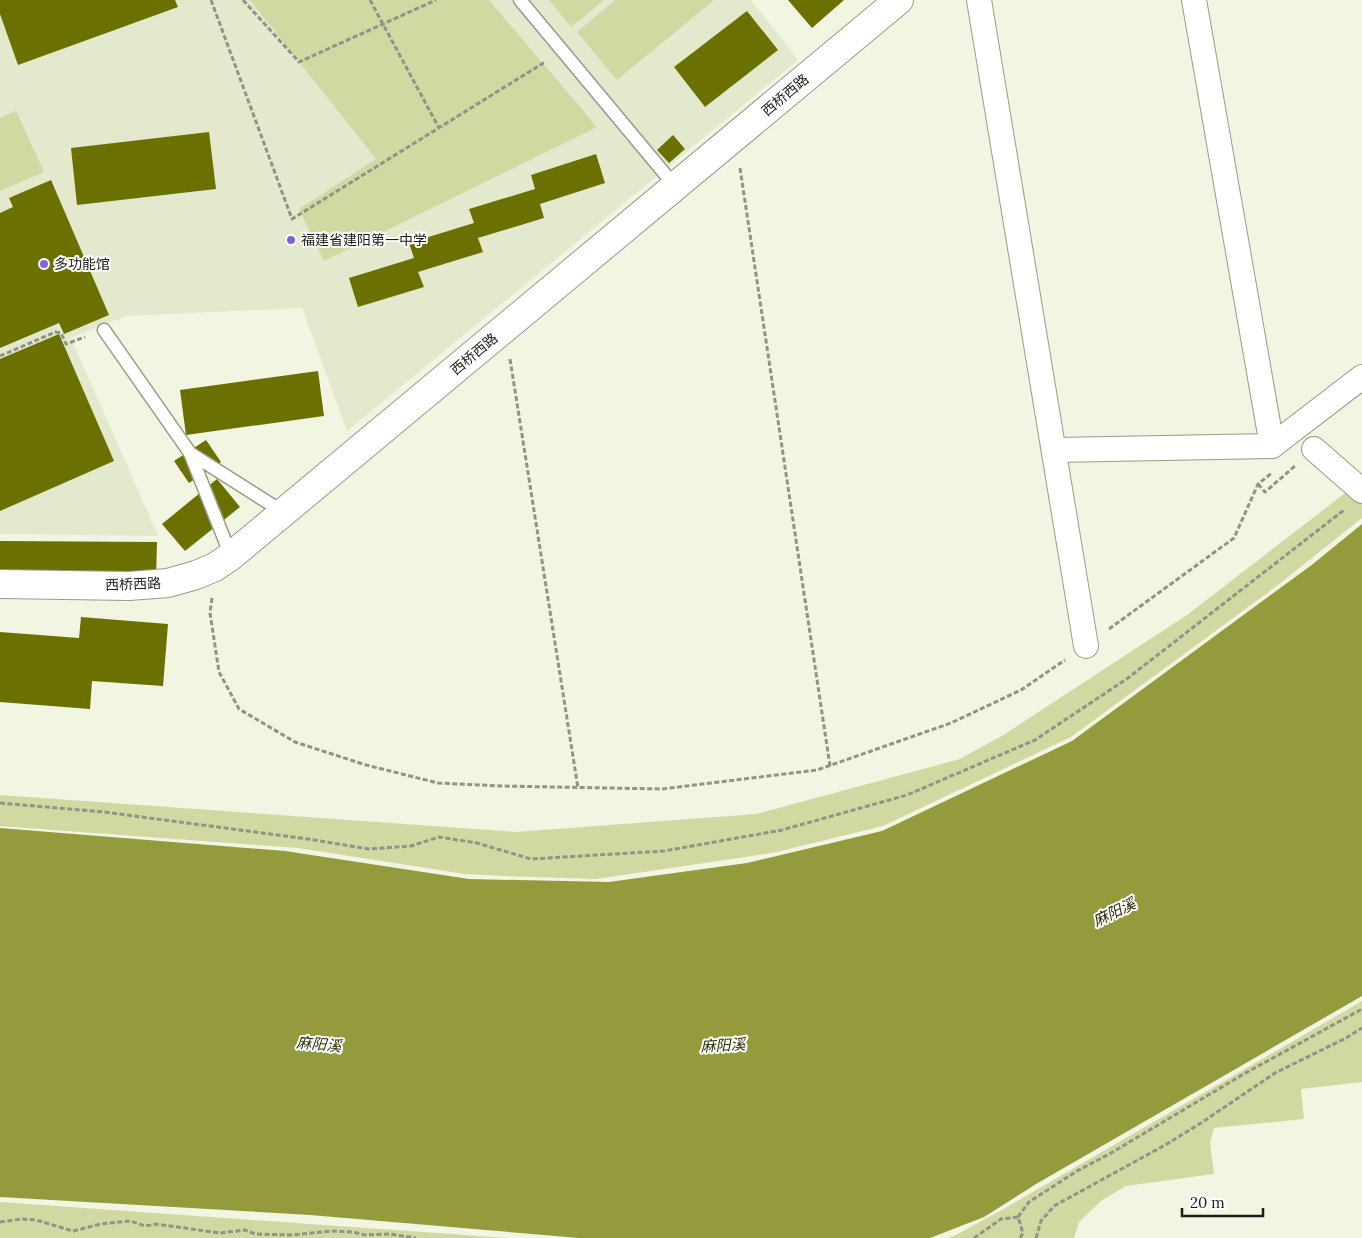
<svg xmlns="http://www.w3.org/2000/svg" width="1362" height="1238" viewBox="0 0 1362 1238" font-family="Lora,'Noto Sans SC',serif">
<rect width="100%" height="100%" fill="#f2f5e1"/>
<!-- built -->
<polygon fill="#e4e8cd" points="0,0 751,0 798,60 347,431 302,308 126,316 71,338 158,536 0,534"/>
<!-- green -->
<g fill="#d1d8a1">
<polygon points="250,0 489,0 597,127 324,261 299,209 376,159"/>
<polygon points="549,0 604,0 571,27"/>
<polygon points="615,0 712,0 713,1 617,80 577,32"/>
<polygon points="16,111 44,172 0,191 0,118"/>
<polygon points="1362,480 1362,518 1278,585 1071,737 883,826 772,853 596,879 504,876 465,874 298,848 0,826 0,795 516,832 756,814 960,759 1005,734 1187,615"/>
<polygon points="1362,1001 1362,1082 1301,1089 1304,1119 1214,1128 1210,1143 1214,1174 1126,1186 1101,1201 1079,1222 1074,1238 947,1238 956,1235 1007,1207"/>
<polygon points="0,1202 507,1238 0,1238"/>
</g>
<!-- water -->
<polygon fill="#939b3d" points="1362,524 1362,996 1036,1184 984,1217 930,1238 579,1238 310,1215 0,1197 0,828 285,851 469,879 609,882 747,863 882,831 1072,741 1313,564"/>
<!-- building -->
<g fill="#6a7100">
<polygon points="0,0 175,0 178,7 18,65 0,14"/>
<polygon points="788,0 844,0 812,28"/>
<polygon points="747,11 778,50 705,107 674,67"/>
<polygon points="209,132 216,189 77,205 71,148"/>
<polygon points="673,135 685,149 669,163 657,150"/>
<polygon points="596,154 605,183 540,204 544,218 478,238 483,252 418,272 424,287 358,307 349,278 414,258 409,243 474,223 469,209 535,189 531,175"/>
<polygon points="51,180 109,315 64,334 59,323 0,348 0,213 13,207 9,198"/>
<polygon points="59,334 114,461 0,511 0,359"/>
<polygon points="318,371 324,416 186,435 180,390"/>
<polygon points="206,440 221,462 189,483 174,461"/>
<polygon points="217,479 240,507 185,551 162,524"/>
<polygon points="0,541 157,542 156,578 0,577"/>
<polygon points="81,617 168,624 163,686 92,681 90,709 0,702 0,632 79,638"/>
</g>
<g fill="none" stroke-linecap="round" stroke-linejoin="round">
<defs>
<g id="service">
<polyline points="520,0 675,186"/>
<polyline points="104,330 190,453 283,512"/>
<polyline points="190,453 231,556"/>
</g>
<g id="minor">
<polyline points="979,0 1086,646"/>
<polyline points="1194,0 1272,446"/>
<polyline points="1314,449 1362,491"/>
<polyline points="1054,450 1272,446 1362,377"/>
</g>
<polyline id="secondary" points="0,584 129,586 168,583 196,575 215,567 231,556 899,0"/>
</defs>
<!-- service casing -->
<use href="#service" stroke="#989b89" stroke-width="15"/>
<!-- minor casing -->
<use href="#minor" stroke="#989b89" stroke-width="26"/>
<!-- secondary casing -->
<use href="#secondary" stroke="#989b89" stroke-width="30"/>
<!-- path -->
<g stroke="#919385" stroke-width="3" stroke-dasharray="5 2.5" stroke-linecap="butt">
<polyline points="211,0 292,219 545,62"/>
<polyline points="243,0 299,62 436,0"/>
<polyline points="370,0 439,128"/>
<polyline points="740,168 830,766"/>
<polyline points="0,356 55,332 61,333 66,344 85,337"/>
<polyline points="510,359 578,788"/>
<polyline points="1258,484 1265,492 1295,466"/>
<polyline points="212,598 210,613 219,672 239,709 295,742 366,765 438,783 501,786 662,789 817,770 951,723 1021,690 1065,660"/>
<polyline points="1109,629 1234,538 1258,484 1272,473"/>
<polyline points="0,803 104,812 308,839 369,849 411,846 439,837 477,843 531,859 664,851 782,830 907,795 1035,740 1128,678 1344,510"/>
<polyline points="1018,1217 1029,1202 1077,1171 1111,1153 1242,1075 1362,1009"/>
<polyline points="0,1222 21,1219 36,1220 73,1231 101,1224 130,1221 145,1226 156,1224 220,1233 245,1230 255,1234 291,1235 331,1231 353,1232 365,1235 389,1234 416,1238"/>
<polyline points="974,1238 1001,1219 1018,1217 1023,1233 1020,1238"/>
<polyline points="1036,1238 1041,1221 1054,1206 1167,1144 1201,1123 1275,1073 1346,1038 1362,1028"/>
</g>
<!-- service -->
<use href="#service" stroke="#fff" stroke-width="12"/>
<!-- minor -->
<use href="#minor" stroke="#fff" stroke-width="24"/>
<!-- secondary -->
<use href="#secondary" stroke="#fff" stroke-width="28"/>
</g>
<!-- markers -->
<g fill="#8560da" stroke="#fff" stroke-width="2">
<circle cx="291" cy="240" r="5"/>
<circle cx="44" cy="264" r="5"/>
</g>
<g text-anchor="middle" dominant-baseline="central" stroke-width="4" stroke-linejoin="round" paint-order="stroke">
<!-- street labels -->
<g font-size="14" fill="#1b1c15" stroke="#fff">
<text transform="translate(785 95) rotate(-40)">西桥西路</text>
<text transform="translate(474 354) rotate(-40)">西桥西路</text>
<text transform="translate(133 584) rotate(-2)">西桥西路</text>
</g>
<!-- poi labels -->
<g font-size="14" fill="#1b1c15" stroke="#fff" text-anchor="start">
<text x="301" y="240">福建省建阳第一中学</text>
<text x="54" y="264">多功能馆</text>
</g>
<!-- water labels -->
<g font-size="15" font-style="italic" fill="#2a2d04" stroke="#fff">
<text transform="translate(1114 912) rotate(-26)">麻阳溪</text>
<text transform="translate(319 1044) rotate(5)">麻阳溪</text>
<text transform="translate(723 1045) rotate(-3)">麻阳溪</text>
</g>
</g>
<!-- scale -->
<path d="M1182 1208v8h81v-8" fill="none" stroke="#1b1c15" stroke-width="2.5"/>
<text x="1190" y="1208" font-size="15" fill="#1b1c15" stroke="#ffffff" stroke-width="4" paint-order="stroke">20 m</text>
</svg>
